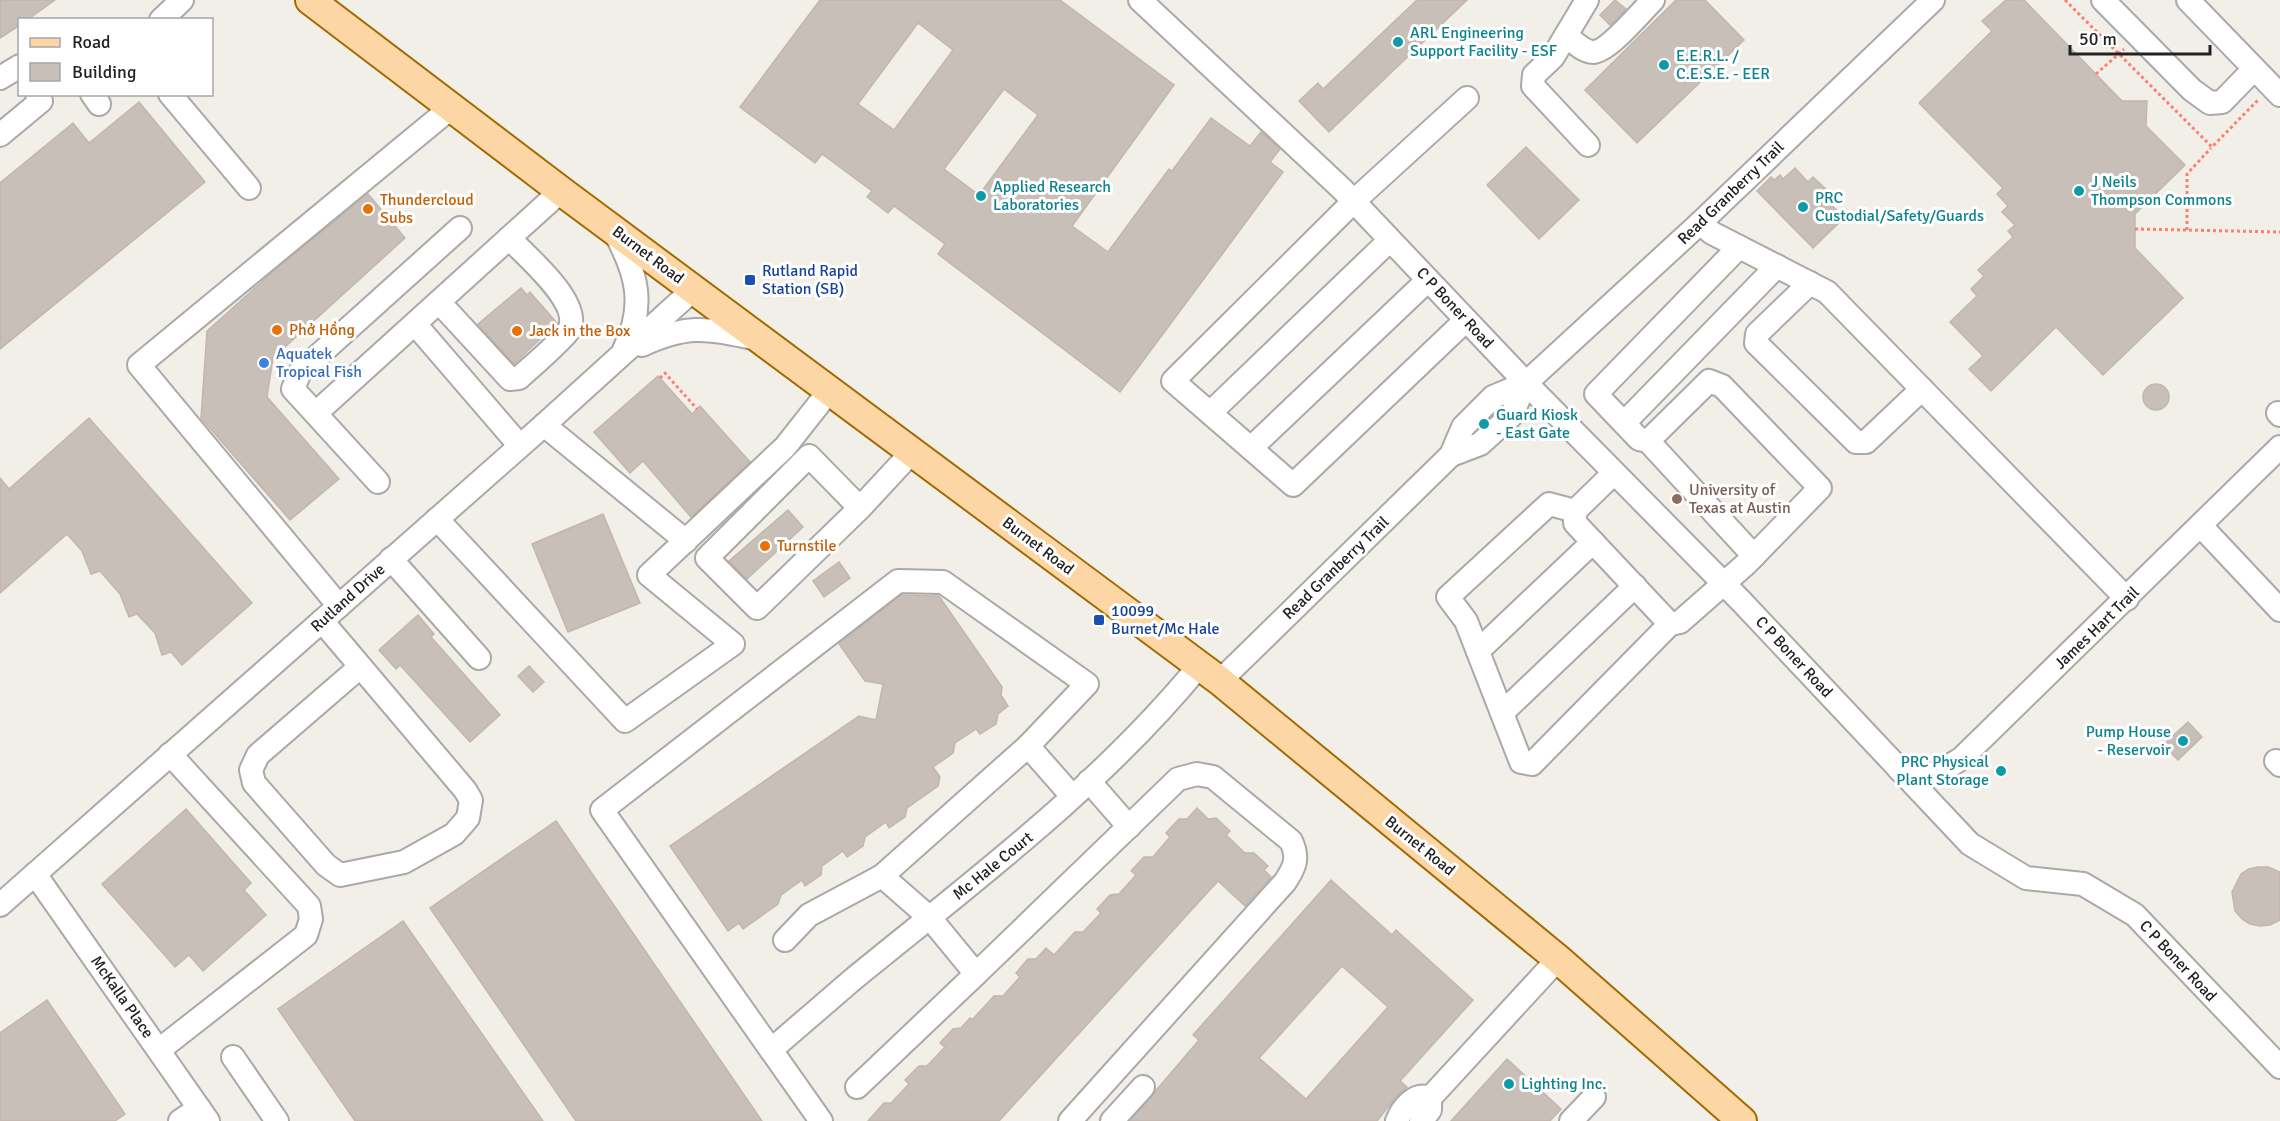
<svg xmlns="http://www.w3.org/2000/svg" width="2280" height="1121" viewBox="0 0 2280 1121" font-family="Signika,sans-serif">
<rect width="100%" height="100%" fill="#f2efe9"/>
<!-- building -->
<g fill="#c7bfb8" stroke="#c4b6ab" stroke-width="1.5" fill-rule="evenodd">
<polygon points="0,0 55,0 27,20 20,20 20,25 0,38"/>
<path d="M 820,0 L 1060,0 L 1174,85 L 1072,226 L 1108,252 L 1169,169 L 1172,171 L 1211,118 L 1250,146 L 1261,132 L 1280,149 L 1270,162 L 1283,172 L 1120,392 L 938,254 L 945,244 L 894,206 L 888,213 L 867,197 L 872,191 L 822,154 L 815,163 L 740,107 ZM 918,23 L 953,50 L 894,130 L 858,104 ZM 1004,89 L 1038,115 L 979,195 L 944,169 Z"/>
<polygon points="1417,0 1467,0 1329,132 1299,101 1318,83 1323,89"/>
<polygon points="1615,0 1626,9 1610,25 1600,15"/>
<polygon points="1676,0 1705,0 1744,40 1637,143 1585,90"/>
<polygon points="2006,0 2024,0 2122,101 2147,101 2146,126 2185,165 2135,214 2135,248 2183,298 2103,375 2056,327 1991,391 1969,369 1983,356 1950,322 1977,296 1971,289 1984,276 1978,270 2013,237 2008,231 2015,225 2002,212 2008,206 1997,194 2003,188 1919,103 1992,31 1982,21"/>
<polygon points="139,102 205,182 0,349 0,183 73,123 89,143"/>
<polygon points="1526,147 1579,200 1539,239 1487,185"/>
<polygon points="1795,168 1808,182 1813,177 1828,191 1823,196 1844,218 1813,248 1757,191 1771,177 1774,180 1780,175 1783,179"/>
<polygon points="368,194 405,238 273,358 267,397 339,479 290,520 201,418 207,331 276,269"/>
<polygon points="521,288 527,295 530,292 557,323 514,364 478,324"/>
<polygon points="658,376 692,414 700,406 750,462 691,517 643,461 630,473 594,432"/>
<circle cx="2156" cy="397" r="13"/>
<polygon points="89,418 252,603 182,665 171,652 162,655 155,633 137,614 129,617 120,594 100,571 91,574 82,551 67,534 0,593 0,478 9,489"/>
<polygon points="788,510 803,527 747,579 729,561"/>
<polygon points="603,514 640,603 568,632 532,544"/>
<polygon points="839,562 850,578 824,597 813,581"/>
<polygon points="901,595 939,596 1002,687 1001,695 1008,706 998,714 996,724 980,734 976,729 955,743 953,753 933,767 940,777 938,786 907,808 905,817 889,828 886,822 865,837 863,846 847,857 843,851 822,866 821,875 805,886 802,880 781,895 778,904 743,929 739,923 728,931 670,846 859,716 876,720 883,684 865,681 839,644"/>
<polygon points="418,615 434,634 431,637 500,715 470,742 400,665 396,669 379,650"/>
<polygon points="529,666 544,682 533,692 518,676"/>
<polygon points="2188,722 2202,737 2178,760 2163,745"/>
<polygon points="1197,808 1208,819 1216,818 1230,831 1226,835 1245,853 1254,853 1268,866 1264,870 1271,877 1245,906 1218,881 999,1121 868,1121 884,1103 891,1103 909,1084 905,1080 919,1066 927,1066 945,1047 940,1043 953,1029 961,1028 970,1018 973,1019 994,996 1003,996 1020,977 1016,973 1028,959 1036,959 1046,948 1054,955 1075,932 1083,932 1101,913 1097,909 1110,895 1119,894 1136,875 1131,871 1144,857 1153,857 1170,837 1166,833 1179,819 1187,819"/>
<polygon points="186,809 251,883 244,890 266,915 203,971 189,955 175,967 102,884"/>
<polygon points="556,821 762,1121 576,1121 430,908"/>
<polygon points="2258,867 2268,867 2280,872 2280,920 2270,925 2260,926 2250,924 2242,919 2235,911 2232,892 2241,874 2249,869"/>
<path d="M 1331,880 L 1392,935 L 1396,930 L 1473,1000 L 1400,1081 L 1407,1087 L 1396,1097 L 1377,1121 L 1130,1121 L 1199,1040 L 1193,1035 ZM 1342,966 L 1388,1007 L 1306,1099 L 1259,1058 Z"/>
<polygon points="403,921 543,1121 355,1121 278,1009"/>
<polygon points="47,1000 125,1114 115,1121 0,1121 0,1033"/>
<polygon points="1507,1059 1561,1109 1550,1121 1451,1121"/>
</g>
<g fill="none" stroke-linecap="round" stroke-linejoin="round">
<defs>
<g id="minor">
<polyline points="1140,0 1342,189 1526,383 1741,601 1970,844 2026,878 2083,884 2135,915 2280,1067"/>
<polyline points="1587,0 1553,57 1534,75 1533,86 1588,145"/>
<polyline points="2103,0 2192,90 2210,103 2222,102 2254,69"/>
<polyline points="2188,0 2280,95"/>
<polyline points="161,20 182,0"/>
<path d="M 1566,35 C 1573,41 1583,52 1593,52 C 1608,52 1641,12 1653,0"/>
<polyline points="0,78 20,66"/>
<polyline points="92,94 99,104"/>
<polyline points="170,94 249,188"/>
<polyline points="0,135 41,101 37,94"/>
<polyline points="1700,223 1712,233 1827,292 2127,599"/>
<path d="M 614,231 C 637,273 646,305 624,350"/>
<polyline points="1810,283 1757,334 1756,343 1856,442 1866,442 1922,389"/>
<path d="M 439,302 L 510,379 L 519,378 C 529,369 564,339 569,330 C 583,303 526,256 509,238"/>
<polyline points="1466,320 1293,485 1173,381 1354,201 1467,98"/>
<polyline points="415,324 520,446"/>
<path d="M 642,345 C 690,323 708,329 758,339"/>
<polyline points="316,413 561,191"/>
<polyline points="1210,413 1390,240"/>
<polyline points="2278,413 2280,415"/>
<polyline points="1624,423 1777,266"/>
<polyline points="544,425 686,541"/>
<polyline points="1648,441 1754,556"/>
<polyline points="1251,448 1428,280"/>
<polyline points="1451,455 1480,444 1511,416 1526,383"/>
<polyline points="1614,473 1575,511 1575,523 1670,624 1680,622 1746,564 1820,488 1722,386 1709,381 1648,441 1639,439 1596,394 1739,247"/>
<polyline points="378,482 293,389 300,372 460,228"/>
<polyline points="860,508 809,456 707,558 757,608 860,508 912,452"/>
<polyline points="1575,511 1549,504 1448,597 1466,621 1521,762 1532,764 1670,624"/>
<polyline points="437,519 625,721 733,644 649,575 785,447 830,390"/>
<polyline points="2201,526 2280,610"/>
<polyline points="391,559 479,658"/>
<polyline points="339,606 139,365 452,107"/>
<polyline points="322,621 465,790 471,800 468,818 454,834 404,862 340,875 326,865 254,783 251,770 258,755 360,667"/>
<polyline points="1478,651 1593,542"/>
<polyline points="1220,681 1451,455 1463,427 1493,397 1526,383 1700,223 1933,0"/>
<polyline points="1502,713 1635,586"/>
<path d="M 1028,746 L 882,876 L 930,918 L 976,974 L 1178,779 L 1197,774 L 1213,777 L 1291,841 C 1299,858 1295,867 1285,882 L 1070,1121"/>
<polyline points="2276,761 2280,765"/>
<path d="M 1899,769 C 1931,778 1934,776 1962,758 L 2280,447"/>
<polyline points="1089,781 1129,827"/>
<polyline points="35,874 208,1121"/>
<polyline points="0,905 544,425 694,289"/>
<polyline points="785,940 809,915 882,876"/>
<polyline points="159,1050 306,935 311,919 309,906 170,754"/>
<path d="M 771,1050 C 798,1027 824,1004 851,981 C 972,882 1099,788 1199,666"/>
<polyline points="233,1057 277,1121"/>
<polyline points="857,1087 976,974"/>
<polyline points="180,1121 199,1108"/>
<polyline points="821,1121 602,810 898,581 943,582 1087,684 1028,746 1072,796"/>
<polyline points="1112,1121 1143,1087"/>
<path d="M 1397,1121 C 1402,1108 1415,1092 1430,1098"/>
<polyline points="1421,1121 1430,1110 1430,1098 1558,959"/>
<polyline points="1571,1121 1594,1097"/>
</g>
<polyline id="major" points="310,0 561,191 1220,681 1558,959 1742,1121"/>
</defs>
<!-- minor casing -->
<use href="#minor" stroke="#a9a9a9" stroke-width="26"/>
<!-- major casing -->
<use href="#major" stroke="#a06b00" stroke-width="32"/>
<!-- path -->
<g stroke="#fa8072" stroke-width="3" stroke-dasharray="3 3" stroke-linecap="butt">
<polyline points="2065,0 2212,147 2258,100"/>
<polyline points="2096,74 2124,49"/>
<polyline points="2135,229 2280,232"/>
<polyline points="2187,230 2187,174 2211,148"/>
<polyline points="660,378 665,373 697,409"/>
</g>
<!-- minor -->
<use href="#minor" stroke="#fff" stroke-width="22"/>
<!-- major -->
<use href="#major" stroke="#fcd6a4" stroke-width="28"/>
</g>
<!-- markers -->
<g fill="#0f9aa8" stroke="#fff" stroke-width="2">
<circle cx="1398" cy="42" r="6"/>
<circle cx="1664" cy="65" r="6"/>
<circle cx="2079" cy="191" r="6"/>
<circle cx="981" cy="196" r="6"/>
<circle cx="1803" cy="207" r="6"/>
<circle cx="1484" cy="424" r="6"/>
<circle cx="2183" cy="741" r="6"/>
<circle cx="2001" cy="771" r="6"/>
<circle cx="1509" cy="1084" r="6"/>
</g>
<g fill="#e8710a" stroke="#fff" stroke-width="2">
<circle cx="368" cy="209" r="6"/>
<circle cx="277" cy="330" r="6"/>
<circle cx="517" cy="331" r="6"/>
<circle cx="765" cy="546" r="6"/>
</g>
<g fill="#1a4fb4" stroke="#fff" stroke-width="2">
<rect x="744" y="274" width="12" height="12" rx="3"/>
<rect x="1093" y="614" width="12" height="12" rx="3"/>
</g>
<circle fill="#3f7fe0" stroke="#fff" stroke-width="2" cx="264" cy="363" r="6"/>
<circle fill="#8d6e63" stroke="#fff" stroke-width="2" cx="1677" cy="499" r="6"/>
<g text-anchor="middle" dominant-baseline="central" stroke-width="6" stroke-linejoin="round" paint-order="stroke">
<!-- culture labels -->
<g font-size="16" fill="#0d838f" stroke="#fff" text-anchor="start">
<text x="1410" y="33">ARL Engineering<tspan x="1410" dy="18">Support Facility - ESF</tspan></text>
<text x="1676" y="56">E.E.R.L. /<tspan x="1676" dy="18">C.E.S.E. - EER</tspan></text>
<text x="2091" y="182">J Neils<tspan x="2091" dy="18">Thompson Commons</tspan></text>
<text x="993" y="187">Applied Research<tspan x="993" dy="18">Laboratories</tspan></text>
<text x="1815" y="198">PRC<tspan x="1815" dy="18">Custodial/Safety/Guards</tspan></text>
<text x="1496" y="415">Guard Kiosk<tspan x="1496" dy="18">- East Gate</tspan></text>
<text x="2171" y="732" text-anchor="end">Pump House<tspan x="2171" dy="18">- Reservoir</tspan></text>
<text x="1989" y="762" text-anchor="end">PRC Physical<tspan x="1989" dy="18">Plant Storage</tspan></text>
<text x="1521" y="1084">Lighting Inc.</text>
</g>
<!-- street labels -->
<g font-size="16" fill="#222" stroke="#fff">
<text transform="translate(1731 193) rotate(-44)">Read Granberry Trail</text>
<text transform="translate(648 255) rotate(37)">Burnet Road</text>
<text transform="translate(1455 308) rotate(47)">C P Boner Road</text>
<text transform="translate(1038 546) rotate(37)">Burnet Road</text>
<text transform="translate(1336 568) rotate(-44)">Read Granberry Trail</text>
<text transform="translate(348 598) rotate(-42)">Rutland Drive</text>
<text transform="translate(2097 628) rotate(-44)">James Hart Trail</text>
<text transform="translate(1794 657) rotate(47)">C P Boner Road</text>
<text transform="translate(1420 846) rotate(39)">Burnet Road</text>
<text transform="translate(993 866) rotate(-39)">Mc Hale Court</text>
<text transform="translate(2178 961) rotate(47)">C P Boner Road</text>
<text transform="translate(122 997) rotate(55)">McKalla Place</text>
</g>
<!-- food labels -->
<g font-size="16" fill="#c56008" stroke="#fff" text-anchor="start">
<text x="380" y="200">Thundercloud<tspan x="380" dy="18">Subs</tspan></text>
<text x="289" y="330">Phở Hồng</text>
<text x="529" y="331">Jack in the Box</text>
<text x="777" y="546">Turnstile</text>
</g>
<!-- transit labels -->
<g font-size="16" fill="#164399" stroke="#fff" text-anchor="start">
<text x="762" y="271">Rutland Rapid<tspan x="762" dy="18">Station (SB)</tspan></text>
<text x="1111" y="611">10099<tspan x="1111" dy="18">Burnet/Mc Hale</tspan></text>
</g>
<!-- shop labels -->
<g font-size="16" fill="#366cbe" stroke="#fff" text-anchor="start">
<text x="276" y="354">Aquatek<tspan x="276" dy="18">Tropical Fish</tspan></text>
</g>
<!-- education labels -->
<g font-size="16" fill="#785e54" stroke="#fff" text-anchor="start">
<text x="1689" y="490">University of<tspan x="1689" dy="18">Texas at Austin</tspan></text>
</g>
</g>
<!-- legend -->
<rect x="18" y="18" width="195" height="78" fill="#ffffff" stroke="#a7a7a7" stroke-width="1.5"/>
<rect x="30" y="38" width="30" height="9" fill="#fcd6a4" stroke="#a7a7a7" stroke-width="1.5"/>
<text x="72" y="48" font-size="18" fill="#222222">Road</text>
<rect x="30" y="63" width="30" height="18" fill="#c7bfb8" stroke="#a7a7a7" stroke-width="1.5"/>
<text x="72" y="78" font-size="18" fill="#222222">Building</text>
<!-- scale -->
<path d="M2070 45v9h140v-9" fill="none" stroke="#222222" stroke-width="3"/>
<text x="2079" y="45" font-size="18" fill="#222222" stroke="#ffffff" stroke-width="4.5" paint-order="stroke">50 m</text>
</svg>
